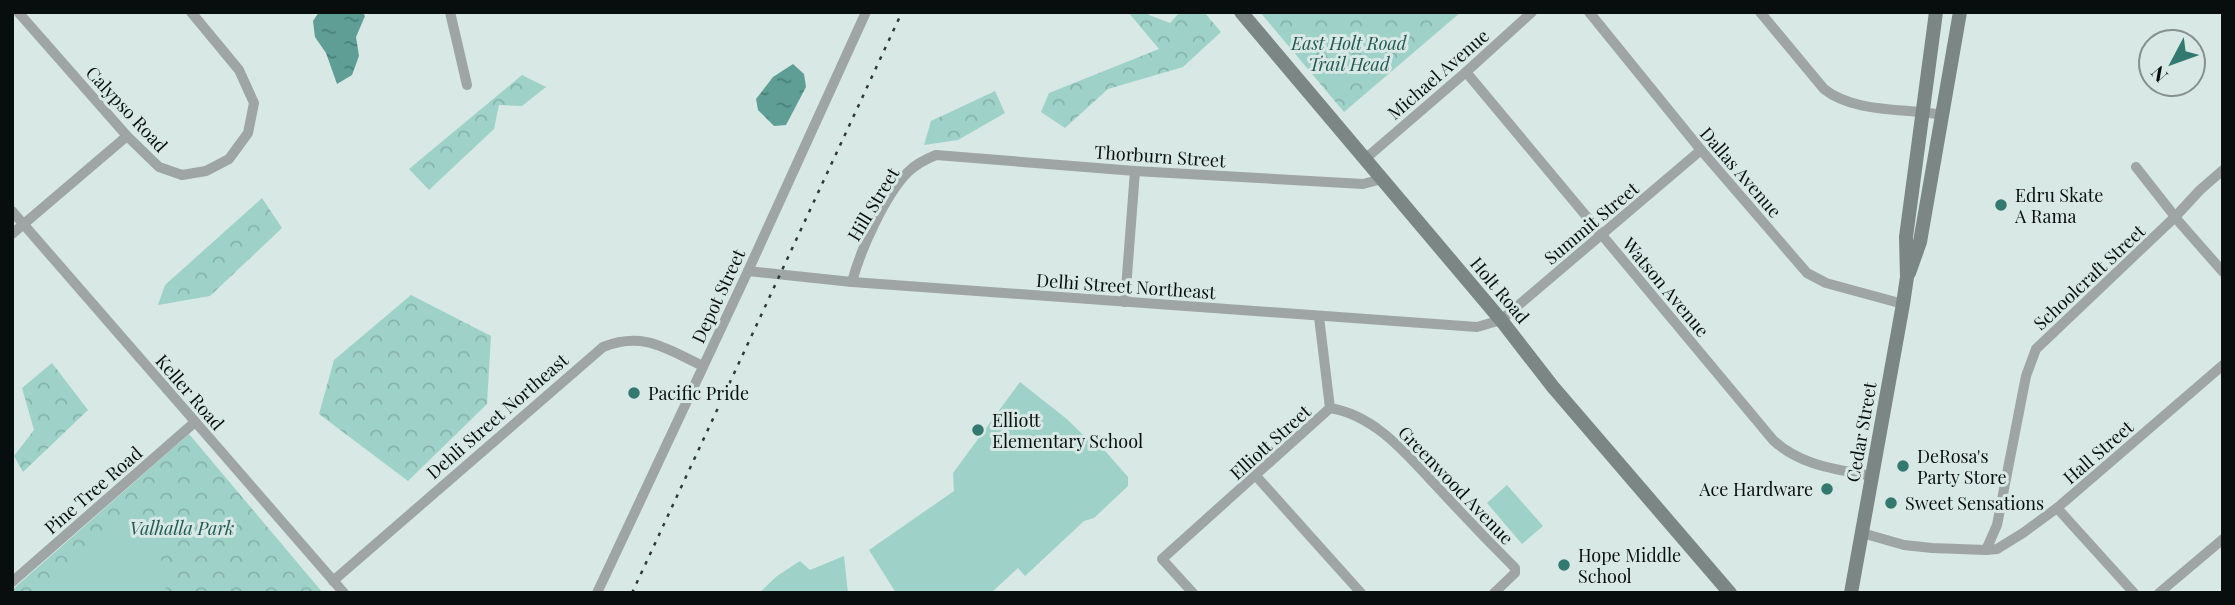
<svg xmlns="http://www.w3.org/2000/svg" width="2235" height="605" viewBox="0 0 2235 605" font-family="'Playfair Display',serif">
<defs>
<pattern id="forest-crowns" width="20" height="18" patternUnits="userSpaceOnUse" patternTransform="scale(1.75)"><rect width="20" height="18" fill="#9ed2c9"/><path d="M2 6a3 3 0 1 1 6 0M12 15a3 3 0 1 1 6 0" fill="none" stroke="#87b3ab"/></pattern>
<pattern id="water-ripples" width="26" height="14" patternUnits="userSpaceOnUse" patternTransform="scale(1.75)"><rect width="26" height="14" fill="#5e9e94"/><path d="M2 4q2-2 4 0t4 0M15 11q2-2 4 0t4 0" fill="none" stroke="#4c7f77"/></pattern>
</defs>
<rect width="100%" height="100%" fill="#d7e8e5"/>
<!-- forest -->
<g fill="url(#forest-crowns)">
<polygon points="1128,12 1149,12 1149,15 1170,23 1180,12 1204,12 1221,32 1183,67 1108,89 1065,128 1041,112 1049,93 1159,49"/>
<polygon points="1260,12 1461,12 1344,112"/>
<polygon points="522,75 546,87 522,106 499,105 494,129 429,190 409,169"/>
<polygon points="995,91 1005,113 958,140 924,145 931,121"/>
<polygon points="262,198 282,228 210,296 158,305 165,285"/>
<polygon points="411,295 491,336 487,404 408,481 319,414 334,360"/>
<polygon points="52,363 88,410 23,472 14,456 34,430 22,388"/>
<polygon points="189,434 323,593 12,593 12,590"/>
</g>
<!-- pitch -->
<g fill="#9ed2c9">
<polygon points="1020,382 1068,420 1085,437 1099,444 1128,477 1128,486 1094,518 1084,521 1025,576 1018,568 991,593 896,593 869,550 954,491 953,473"/>
<polygon points="1507,485 1543,526 1522,544 1487,503"/>
<path d="M 132,510 C 156,535 164,558 166,593 L 40,593 L 41,588 L 46,583 L 50,584 Z"/>
<polygon points="844,556 848,593 759,593 777,576 800,561 810,570"/>
</g>
<!-- water -->
<g fill="url(#water-ripples)">
<polygon points="319,12 362,12 365,16 356,37 359,56 352,75 337,84 326,53 315,37 313,21"/>
<polygon points="793,64 804,74 806,87 786,125 774,126 758,110 756,99 773,77"/>
</g>
<g fill="none" stroke-linecap="round" stroke-linejoin="round">
<!-- street -->
<g stroke="#9ea5a4" stroke-width="10">
<polyline points="18,12 127,136 159,167 182,175 206,171 229,159 248,133 254,103 239,70 191,12"/>
<polyline points="450,12 467,85"/>
<polyline points="1589,12 1701,150 1807,273 1826,283 1903,304"/>
<path d="M 1760,12 L 1824,89 C 1854,113 1904,108 1942,115"/>
<path d="M 1466,72 L 1773,440 C 1801,466 1836,469 1872,476"/>
<polyline points="1365,159 1466,72 1532,12"/>
<polyline points="2136,167 2180,223 2223,272"/>
<polyline points="12,211 344,593"/>
<polyline points="12,234 127,136"/>
<polyline points="748,271 852,282 1477,327 1501,320 1701,150"/>
<path d="M 852,282 C 860,251 885,195 908,172 C 916,164 926,159 936,155 L 1135,171 L 1363,184 L 1382,179"/>
<polyline points="1125,302 1135,171"/>
<path d="M 1330,408 C 1379,416 1411,460 1444,494 C 1467,519 1491,544 1515,568 L 1515,573 L 1494,593"/>
<polyline points="1256,476 1361,593"/>
<polyline points="2057,508 2134,593"/>
<polyline points="1862,533 1904,545 1932,548 1986,550 1997,549 2023,533 2057,508 2223,365"/>
<polyline points="1986,550 1997,525 2026,376 2036,349 2175,217 2200,190 2223,170"/>
<path d="M 333,581 L 603,347 C 644,331 666,349 703,366"/>
<polyline points="12,582 195,422"/>
<polyline points="597,593 748,271 866,12"/>
<polyline points="1193,593 1162,559 1330,408 1319,317"/>
<polyline points="2159,593 2223,539"/>
</g>
<!-- secondary -->
<g stroke="#7c8785" stroke-width="14">
<polyline points="1241,12 1501,320 1553,387 1730,593"/>
<polyline points="1909,273 1920,242 1960,12"/>
<polyline points="1851,593 1903,304 1907,277 1906,237 1936,12"/>
</g>
<!-- rail -->
<polyline stroke="#303837" stroke-width="2.5" stroke-dasharray="3.5 7" stroke-linecap="butt" points="632,593 902,12"/>
</g>
<!-- markers -->
<g fill="#337970" stroke="#d7e8e5" stroke-width="2.5">
<circle cx="2001" cy="205" r="7"/>
<circle cx="634" cy="393" r="7"/>
<circle cx="978" cy="430" r="7"/>
<circle cx="1903" cy="466" r="7"/>
<circle cx="1827" cy="489" r="7"/>
<circle cx="1891" cy="503" r="7"/>
<circle cx="1564" cy="565" r="7"/>
</g>
<g text-anchor="middle" dominant-baseline="central" stroke-width="6" stroke-linejoin="round" paint-order="stroke">
<!-- park labels -->
<g font-size="18" font-style="italic" fill="#235952" stroke="#d7e8e5">
<text x="1349" y="43">East Holt Road<tspan x="1349" dy="21">Trail Head</tspan></text>
<text x="182" y="528">Valhalla Park</text>
</g>
<!-- street labels -->
<g font-size="18" fill="#080e0d" stroke="#d7e8e5">
<text transform="translate(1438 74) rotate(-41)">Michael Avenue</text>
<text transform="translate(127 109) rotate(47)">Calypso Road</text>
<text transform="translate(1160 156) rotate(4)">Thorburn Street</text>
<text transform="translate(1741 172) rotate(49)">Dallas Avenue</text>
<text transform="translate(873 204) rotate(-59)">Hill Street</text>
<text transform="translate(1591 223) rotate(-40)">Summit Street</text>
<text transform="translate(2089 277) rotate(-43)">Schoolcraft Street</text>
<text transform="translate(1126 286) rotate(4)">Delhi Street Northeast</text>
<text transform="translate(1666 287) rotate(50)">Watson Avenue</text>
<text transform="translate(1500 290) rotate(50)">Holt Road</text>
<text transform="translate(718 296) rotate(-65)">Depot Street</text>
<text transform="translate(190 392) rotate(49)">Keller Road</text>
<text transform="translate(497 416) rotate(-41)">Dehli Street Northeast</text>
<text transform="translate(1861 432) rotate(-80)">Cedar Street</text>
<text transform="translate(1270 442) rotate(-42)">Elliott Street</text>
<text transform="translate(2098 452) rotate(-41)">Hall Street</text>
<text transform="translate(1456 485) rotate(46)">Greenwood Avenue</text>
<text transform="translate(93 490) rotate(-41)">Pine Tree Road</text>
</g>
<!-- poi labels -->
<g font-size="18" fill="#080e0d" stroke="#d7e8e5" text-anchor="start">
<text x="2015" y="195">Edru Skate<tspan x="2015" dy="21">A Rama</tspan></text>
<text x="648" y="393">Pacific Pride</text>
<text x="992" y="420">Elliott<tspan x="992" dy="21">Elementary School</tspan></text>
<text x="1917" y="456">DeRosa's<tspan x="1917" dy="21">Party Store</tspan></text>
<text x="1813" y="489" text-anchor="end">Ace Hardware</text>
<text x="1905" y="503">Sweet Sensations</text>
<text x="1578" y="555">Hope Middle<tspan x="1578" dy="21">School</tspan></text>
</g>
</g>
<!-- border -->
<rect width="2235" height="605" fill="none" stroke="#080e0d" stroke-width="28"/>
<!-- north arrow -->
<g transform="translate(2172 63) rotate(229)"><circle r="33" fill="#d7e8e5" stroke="#84918f" stroke-width="2"/>
<path d="M0-5L12 26L0 18L-12 26Z" fill="#337970"/>
<text y="-10" font-size="19" font-weight="bold" text-anchor="middle" fill="#080e0d">N</text>
</g>
</svg>
